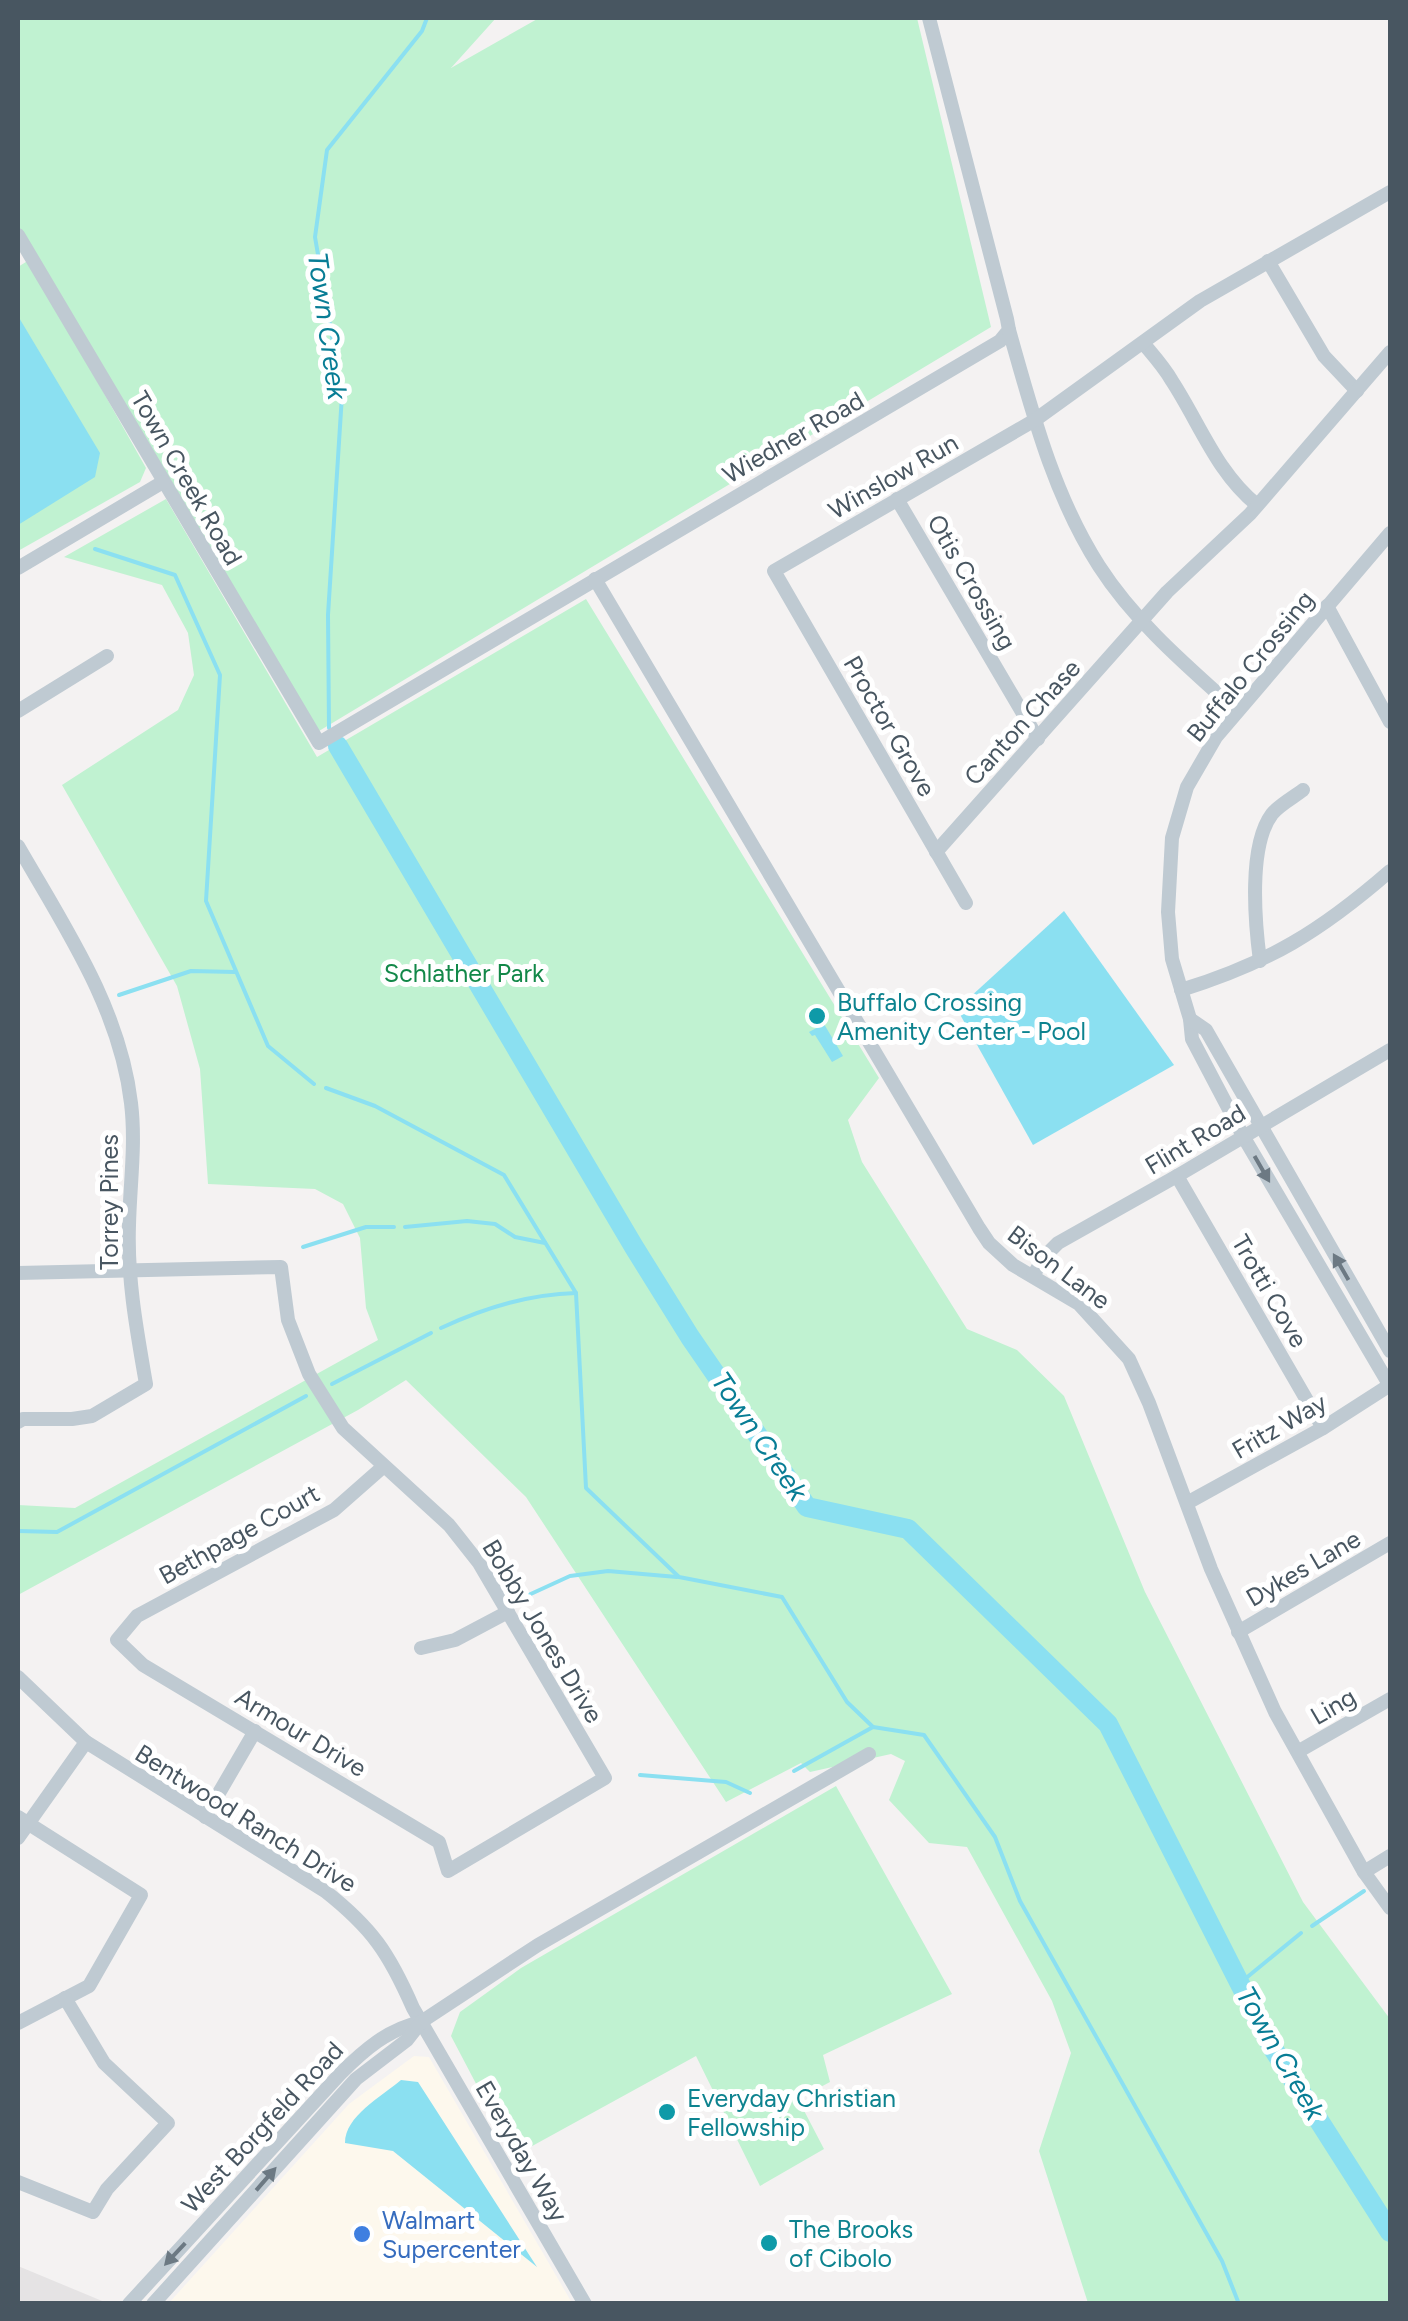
<svg xmlns="http://www.w3.org/2000/svg" width="1408" height="2321" viewBox="0 0 1408 2321" font-family="Figtree,sans-serif">
<rect width="100%" height="100%" fill="#f4f2f2"/>
<!-- commercial -->
<polygon fill="#fdf8ed" points="414,2056 429,2057 572,2303 168,2304 349,2104"/>
<!-- education -->
<polygon fill="#e5e3e4" points="18,2266 107,2303 18,2303"/>
<!-- green -->
<g fill="#c0f2d1">
<polygon points="18,18 496,18 451,68 539,18 917,18 991,327 319,731 18,226"/>
<polygon points="29,260 146,468 140,482 18,551 18,267"/>
<polygon points="166,499 317,757 586,599 879,1078 848,1120 862,1162 967,1329 1017,1350 1064,1396 1145,1592 1303,1902 1390,2019 1390,2303 1088,2303 1039,2151 1071,2053 1052,2001 967,1847 929,1843 889,1800 905,1761 891,1754 810,1772 801,1763 726,1802 526,1497 406,1380 358,1410 18,1595 18,1505 75,1508 378,1340 366,1308 360,1238 343,1204 315,1189 208,1184 200,1069 177,986 62,785 178,710 194,675 188,633 162,585 64,557"/>
<polygon points="836,1786 952,1994 823,2055 830,2082 798,2099 824,2149 760,2186 696,2056 514,2156 451,2036 460,2012 521,1968"/>
</g>
<!-- water -->
<g fill="#8be0f1">
<polygon points="18,316 100,453 95,477 18,525"/>
<polygon points="1064,911 1174,1065 1033,1145 957,1009"/>
<polygon points="824,1024 843,1056 832,1062 815,1035 812,1036 809,1032"/>
<path d="M 401,2080 L 418,2082 L 537,2267 L 393,2151 L 345,2143 C 345,2116 381,2097 401,2080 Z"/>
</g>
<g fill="none" stroke-linecap="round" stroke-linejoin="round">
<!-- stream -->
<g stroke="#8be0f1" stroke-width="4">
<polyline points="95,549 175,575 220,675 206,901 268,1046 314,1084"/>
<polyline points="329,728 328,615 342,395 315,237 327,150 422,31 427,18"/>
<polyline points="119,995 191,971 235,972"/>
<polyline points="326,1088 375,1106 504,1175 576,1293 586,1488 679,1577 782,1597 847,1702 873,1727 924,1735 995,1837 1020,1901 1222,2261 1239,2304"/>
<polyline points="405,1227 467,1221 495,1224 515,1237 545,1243"/>
<polyline points="303,1247 366,1227 394,1227"/>
<path d="M 441,1328 C 484,1308 529,1294 576,1293"/>
<polyline points="332,1384 431,1333"/>
<polyline points="18,1531 57,1532 306,1396"/>
<polyline points="522,1598 570,1576 608,1571 677,1577"/>
<polyline points="794,1771 873,1727"/>
<polyline points="640,1775 726,1782 750,1793"/>
<polyline points="1312,1926 1364,1891"/>
<polyline points="1240,1983 1301,1933"/>
</g>
<!-- river -->
<polyline stroke="#8be0f1" stroke-width="20" points="338,746 634,1247 690,1337 807,1507 908,1529 1108,1724 1272,2047 1390,2232"/>
<!-- minor -->
<g stroke="#bfcad2" stroke-width="14">
<polyline points="18,235 319,743 1000,341 1009,330 1007,319 929,18"/>
<polyline points="1268,261 1324,356 1357,391"/>
<path d="M 1009,330 C 1032,411 1053,494 1099,566 C 1135,622 1187,666 1236,710"/>
<path d="M 1143,343 C 1153,355 1164,367 1172,381 C 1200,424 1217,473 1257,505"/>
<polyline points="897,499 1038,739"/>
<polyline points="1390,533 1216,737 1187,787 1172,838 1168,912 1172,959 1190,1019 1192,1039 1243,1136 1390,1386"/>
<polyline points="18,568 163,482"/>
<polyline points="595,579 979,1228 989,1243 1013,1265 1079,1304 1129,1359 1149,1403 1211,1569 1275,1712 1364,1872 1390,1908"/>
<polyline points="1327,606 1390,722"/>
<polyline points="18,711 107,656"/>
<path d="M 18,846 C 64,926 120,1008 131,1103 C 136,1144 130,1183 129,1225 C 127,1279 137,1332 146,1384 L 92,1416 L 72,1419 L 23,1419 L 18,1422"/>
<polyline points="936,852 1167,592 1250,514 1390,352"/>
<polyline points="966,903 774,571 1035,420 1200,301 1390,192"/>
<path d="M 1260,961 C 1255,923 1248,846 1272,814 C 1279,805 1294,797 1303,790"/>
<path d="M 1181,990 C 1269,963 1321,931 1390,871"/>
<polyline points="1190,1019 1206,1030 1390,1351"/>
<polyline points="1177,1176 1323,1428"/>
<polyline points="18,1273 281,1267 288,1320 309,1374 343,1428 449,1525 479,1563 605,1778 448,1871 439,1842 143,1665 117,1640 137,1616 334,1510 384,1466"/>
<polyline points="1033,1276 1044,1257 1058,1243 1177,1176 1390,1050"/>
<polyline points="1187,1503 1323,1428 1390,1385"/>
<polyline points="1238,1632 1390,1543"/>
<polyline points="421,1648 455,1640 508,1612"/>
<path d="M 18,1677 L 86,1742 L 325,1891 C 372,1928 389,1953 413,2008 L 585,2304"/>
<polyline points="1299,1751 1390,1699"/>
<polyline points="18,1817 141,1895 89,1986 18,2023"/>
<polyline points="205,1817 255,1731"/>
<polyline points="18,1838 86,1742"/>
<polyline points="1364,1872 1390,1856"/>
<polyline points="18,2182 93,2212 107,2189 168,2123 104,2063 65,1998"/>
<path d="M 129,2304 L 340,2074 C 364,2050 388,2029 421,2022"/>
<polyline points="153,2304 356,2079 407,2040 421,2022 538,1945 869,1754"/>
</g>
</g>
<!-- one-way arrows -->
<defs><path id="oneway-solid" d="M-6-.8H1V-3.2L6.5 0L1 3.2V.8H-6Z" transform="scale(2.5)"/></defs>
<g fill="#6c7983">
<use href="#oneway-solid" transform="translate(1262 1169) rotate(60)"/>
<use href="#oneway-solid" transform="translate(1341 1267) rotate(-120)"/>
<use href="#oneway-solid" transform="translate(266 2179) rotate(-49)"/>
<use href="#oneway-solid" transform="translate(175 2254) rotate(133)"/>
</g>
<!-- markers -->
<g fill="#0f9aa8" stroke="#fff" stroke-width="4">
<circle cx="817" cy="1016" r="10"/>
<circle cx="667" cy="2112" r="10"/>
<circle cx="769" cy="2243" r="10"/>
</g>
<circle fill="#3f7fe0" stroke="#fff" stroke-width="4" cx="362" cy="2234" r="10"/>
<g text-anchor="middle" dominant-baseline="central" stroke-width="10" stroke-linejoin="round" paint-order="stroke">
<!-- street labels -->
<g font-size="25" fill="#485661" stroke="#fff">
<text transform="translate(793 437) rotate(-30)">Wiedner Road</text>
<text transform="translate(893 476) rotate(-30)">Winslow Run</text>
<text transform="translate(187 478) rotate(60)">Town Creek Road</text>
<text transform="translate(972 582) rotate(60)">Otis Crossing</text>
<text transform="translate(1250 666) rotate(-51)">Buffalo Crossing</text>
<text transform="translate(1022 722) rotate(-48)">Canton Chase</text>
<text transform="translate(890 726) rotate(60)">Proctor Grove</text>
<text transform="translate(1195 1139) rotate(-31)">Flint Road</text>
<text transform="translate(109 1202) rotate(-90)">Torrey Pines</text>
<text transform="translate(1059 1267) rotate(37)">Bison Lane</text>
<text transform="translate(1270 1291) rotate(60)">Trotti Cove</text>
<text transform="translate(1279 1426) rotate(-30)">Fritz Way</text>
<text transform="translate(239 1534) rotate(-29)">Bethpage Court</text>
<text transform="translate(1303 1568) rotate(-30)">Dykes Lane</text>
<text transform="translate(543 1631) rotate(59)">Bobby Jones Drive</text>
<text transform="translate(1333 1706) rotate(-30)">Ling</text>
<text transform="translate(301 1732) rotate(31)">Armour Drive</text>
<text transform="translate(246 1818) rotate(32)">Bentwood Ranch Drive</text>
<text transform="translate(262 2127) rotate(-47)">West Borgfeld Road</text>
<text transform="translate(522 2151) rotate(60)">Everyday Way</text>
</g>
<!-- park labels -->
<g font-size="25" fill="#138849" stroke="#fff">
<text x="464" y="973">Schlather Park</text>
</g>
<!-- culture labels -->
<g font-size="25" fill="#0d838f" stroke="#fff" text-anchor="start">
<text x="837" y="1002">Buffalo Crossing<tspan x="837" dy="29">Amenity Center - Pool</tspan></text>
<text x="687" y="2098">Everyday Christian<tspan x="687" dy="29">Fellowship</tspan></text>
<text x="789" y="2229">The Brooks<tspan x="789" dy="29">of Cibolo</tspan></text>
</g>
<!-- shop labels -->
<g font-size="25" fill="#366cbe" stroke="#fff" text-anchor="start">
<text x="382" y="2220">Walmart<tspan x="382" dy="29">Supercenter</tspan></text>
</g>
<!-- water labels -->
<g font-size="28" font-style="italic" fill="#087d95" stroke="#fff">
<text transform="translate(328 326) rotate(82)">Town Creek</text>
<text transform="translate(760 1436) rotate(56)">Town Creek</text>
<text transform="translate(1281 2053) rotate(60)">Town Creek</text>
</g>
</g>
<!-- border -->
<rect width="1408" height="2321" fill="none" stroke="#485661" stroke-width="40"/>
</svg>
